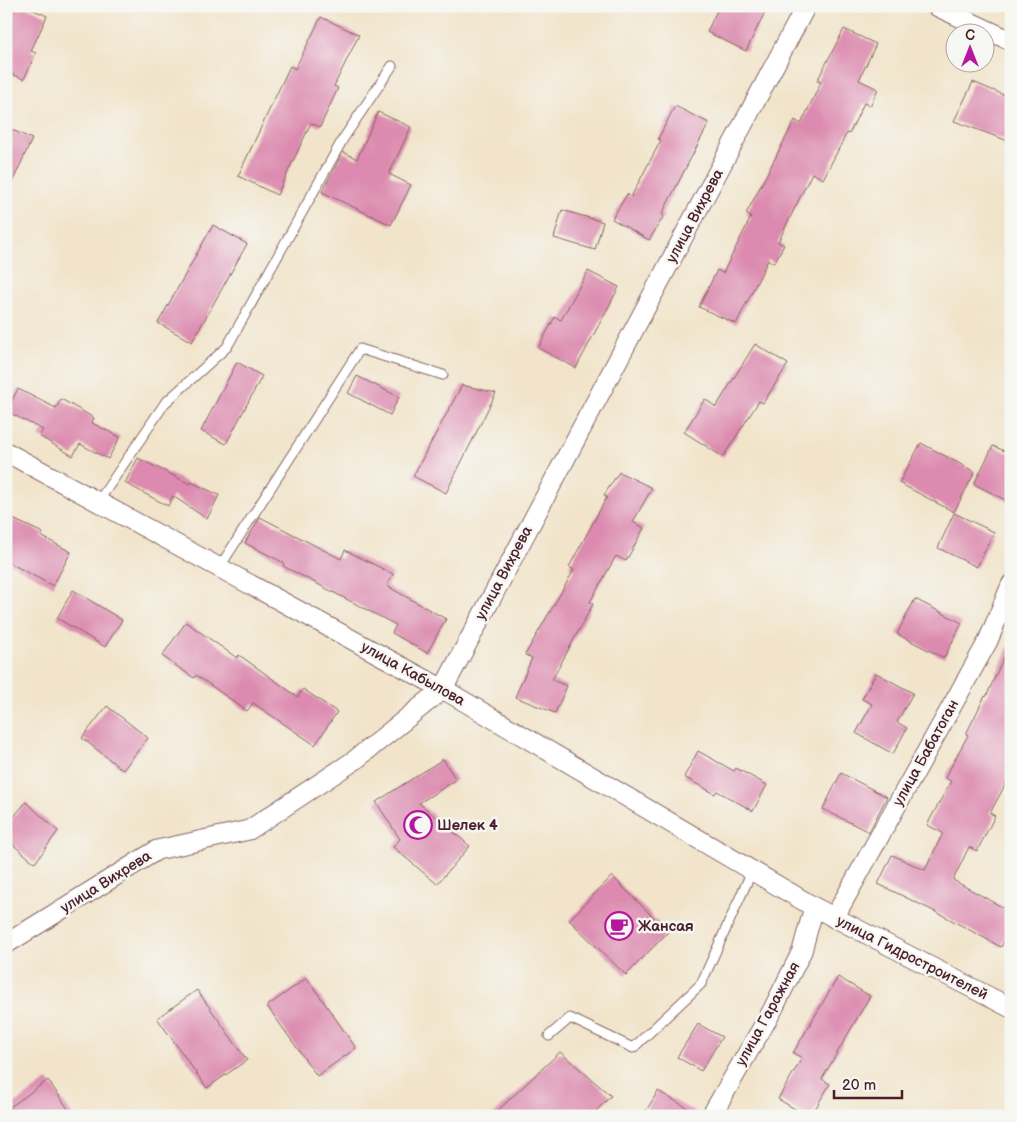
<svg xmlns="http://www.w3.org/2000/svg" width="1017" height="1122" viewBox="0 0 1017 1122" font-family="'Balsamiq Sans',sans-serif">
<rect width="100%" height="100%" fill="#f6f6f2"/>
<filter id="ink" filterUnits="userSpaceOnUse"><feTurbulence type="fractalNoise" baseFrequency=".02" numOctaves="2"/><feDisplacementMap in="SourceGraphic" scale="10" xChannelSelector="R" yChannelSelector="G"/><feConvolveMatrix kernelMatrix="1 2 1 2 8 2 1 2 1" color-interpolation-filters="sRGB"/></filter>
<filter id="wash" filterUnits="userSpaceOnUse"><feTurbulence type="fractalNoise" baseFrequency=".0096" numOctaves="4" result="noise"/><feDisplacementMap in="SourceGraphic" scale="20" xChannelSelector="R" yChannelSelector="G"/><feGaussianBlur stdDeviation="1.12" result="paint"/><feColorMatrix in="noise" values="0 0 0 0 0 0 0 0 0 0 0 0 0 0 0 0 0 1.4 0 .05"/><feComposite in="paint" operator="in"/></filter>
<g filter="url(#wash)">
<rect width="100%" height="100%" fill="#f1e4ca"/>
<g id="blocks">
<!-- building -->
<g fill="#dc8aaf">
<polygon points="6,6 25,6 47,16 31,51 36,53 24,79 6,72"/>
<polygon points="719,6 768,6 746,51 707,32"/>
<polygon points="321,17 359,35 334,86 338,88 320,127 311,123 277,195 238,176 290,66 295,69"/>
<polygon points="844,29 876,44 859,80 878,89 870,106 864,103 849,134 847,133 823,179 812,173 778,242 784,245 774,263 768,260 736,324 699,307 717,270 723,273 751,217 746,214 795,120 801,124 821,82 817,81"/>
<polygon points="973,82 1011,98 1011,142 954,121"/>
<polygon points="675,106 709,123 662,214 664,216 649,240 612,219 627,194 631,197 661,140 658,139"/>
<polygon points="378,112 411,127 389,174 411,185 391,225 322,192 343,152 357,159"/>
<polygon points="6,127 32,139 6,196"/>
<polygon points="562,210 603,222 595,250 554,238"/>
<polygon points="213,225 247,244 192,342 158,323"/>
<polygon points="588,271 619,287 576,368 538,348 555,317 561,320"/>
<polygon points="755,344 788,364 763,403 759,401 723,457 684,432 705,399 716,407"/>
<polygon points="237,362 262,376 226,444 201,431"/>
<polygon points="357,376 399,397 390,415 348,393"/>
<polygon points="462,385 496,393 446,493 413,476"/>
<polygon points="18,389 56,408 61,399 94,418 92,423 120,437 108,459 80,444 73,456 39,436 43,430 6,411"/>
<polygon points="921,443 975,472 954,512 899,483"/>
<polygon points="993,446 1011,454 1011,503 974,484"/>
<polygon points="138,458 190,484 191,482 219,495 207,519 173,496 168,506 125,483"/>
<polygon points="619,472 652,488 633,522 644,528 626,561 616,556 590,602 593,604 552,680 567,686 555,713 515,697 532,658 525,655 574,570 569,567 607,497 604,495"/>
<polygon points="954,513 994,532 977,567 938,548"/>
<polygon points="260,517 341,559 345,550 393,574 387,586 446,619 427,653 392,633 396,625 283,566 284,563 245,543"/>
<polygon points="13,519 43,533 41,536 71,552 53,586 6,561 6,533"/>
<polygon points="73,590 122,620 105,647 57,618"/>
<polygon points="915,599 962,623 944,658 897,634"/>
<polygon points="186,622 237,658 239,655 298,697 303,689 337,712 315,745 253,703 247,711 196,675 194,678 162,656"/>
<polygon points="1011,641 1011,774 990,813 995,816 977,851 969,847 953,880 1011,912 1011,929 1001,947 944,916 878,884 892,855 925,870 943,833 927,825 951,781 945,778 968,735 966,734 985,696 986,697"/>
<polygon points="876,673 913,693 897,722 907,728 893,754 856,733 872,704 862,699"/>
<polygon points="107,706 148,738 123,770 82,738"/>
<polygon points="698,751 734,771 736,768 767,785 753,811 717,791 715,794 684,777"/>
<polygon points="443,759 456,780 419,803 470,846 437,884 393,847 400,839 376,802"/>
<polygon points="841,773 887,797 869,832 823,809"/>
<polygon points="26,802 58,831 35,863 6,839 6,826"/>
<polygon points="612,876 668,932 626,975 569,920"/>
<polygon points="838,977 870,996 822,1079 830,1084 811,1116 807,1116 778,1099 802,1058 793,1053"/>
<polygon points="307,978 356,1048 317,1076 267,1006"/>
<polygon points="197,990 247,1060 207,1088 157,1018"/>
<polygon points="698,1024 722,1037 701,1071 677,1057"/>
<polygon points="560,1052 611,1096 591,1116 492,1116"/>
<polygon points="48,1080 73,1116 6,1116 6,1110"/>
<polygon points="658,1091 700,1115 700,1116 643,1116"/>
</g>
</g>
</g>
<g filter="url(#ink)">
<use href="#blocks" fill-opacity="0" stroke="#846463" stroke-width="1"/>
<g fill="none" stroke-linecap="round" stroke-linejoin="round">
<defs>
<g id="lane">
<polyline points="98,502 165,403 227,347 343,139 392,66"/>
<polyline points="219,568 360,349 443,375"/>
<polyline points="549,1036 570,1018 633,1048 701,984 752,871"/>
</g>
<g id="street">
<polyline points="936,6 1011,41"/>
<polyline points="6,452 443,689 814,907 1011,1008"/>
<polyline points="834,918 988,641 1011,585"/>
<polyline points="6,944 157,850 249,830 355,760 443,689 806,6"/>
<polyline points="711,1116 772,1011 802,951 814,907"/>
</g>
</defs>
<!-- lane casing -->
<use href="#lane" stroke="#846463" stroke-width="11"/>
<!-- street casing -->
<use href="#street" stroke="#846463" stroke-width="21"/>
<!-- lane -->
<use href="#lane" stroke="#fff" stroke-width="9"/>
<!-- street -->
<use href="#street" stroke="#fff" stroke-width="19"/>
</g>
</g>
<!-- icons -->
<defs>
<symbol id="mosque-ring" viewBox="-11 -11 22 22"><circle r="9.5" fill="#f6f6f2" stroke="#b5179e" stroke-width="1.5"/><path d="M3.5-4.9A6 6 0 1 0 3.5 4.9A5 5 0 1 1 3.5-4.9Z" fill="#b5179e"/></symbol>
<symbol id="cafe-ring" viewBox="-11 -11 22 22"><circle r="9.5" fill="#f6f6f2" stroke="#b5179e" stroke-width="1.5"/><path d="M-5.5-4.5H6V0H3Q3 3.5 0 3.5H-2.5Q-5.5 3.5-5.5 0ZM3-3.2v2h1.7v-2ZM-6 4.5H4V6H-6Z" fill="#b5179e"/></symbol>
</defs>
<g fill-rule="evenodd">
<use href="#mosque-ring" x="402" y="809" width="32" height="32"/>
<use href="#cafe-ring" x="603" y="910" width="32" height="32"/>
</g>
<g text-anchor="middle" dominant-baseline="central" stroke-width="5" stroke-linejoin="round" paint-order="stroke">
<!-- street labels -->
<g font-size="15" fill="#4a1f2b" stroke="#f6f6f2">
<text transform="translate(695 216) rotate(-62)">улица Вихрева</text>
<text transform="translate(504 573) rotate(-62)">улица Вихрева</text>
<text transform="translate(413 674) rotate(29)">улица Кабылова</text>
<text transform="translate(926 753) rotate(-61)">улица Бабатоган</text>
<text transform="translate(106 882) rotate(-32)">улица Вихрева</text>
<text transform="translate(912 958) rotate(27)">улица Гидростроителей</text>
<text transform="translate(768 1014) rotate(-61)">улица Гаражная</text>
</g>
<!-- poi labels -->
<g font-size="15" font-weight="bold" fill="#4a1f2b" stroke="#f6f6f2" text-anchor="start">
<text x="437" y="825">Шелек 4</text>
<text x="638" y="926">Жансая</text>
</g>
</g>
<!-- margin -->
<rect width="1017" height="1122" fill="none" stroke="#f6f6f2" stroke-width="25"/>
<!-- north arrow -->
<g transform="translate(970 48)"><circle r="24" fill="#f6f6f2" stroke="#b1a0a2"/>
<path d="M0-4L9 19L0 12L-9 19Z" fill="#b5179e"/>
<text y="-8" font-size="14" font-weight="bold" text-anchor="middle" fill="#4a1f2b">С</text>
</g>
<!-- scale -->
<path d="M834 1090v8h68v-8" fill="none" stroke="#4a1f2b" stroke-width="2.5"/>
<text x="842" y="1090" font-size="15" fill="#4a1f2b" stroke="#f6f6f2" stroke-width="4" paint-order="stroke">20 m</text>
</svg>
